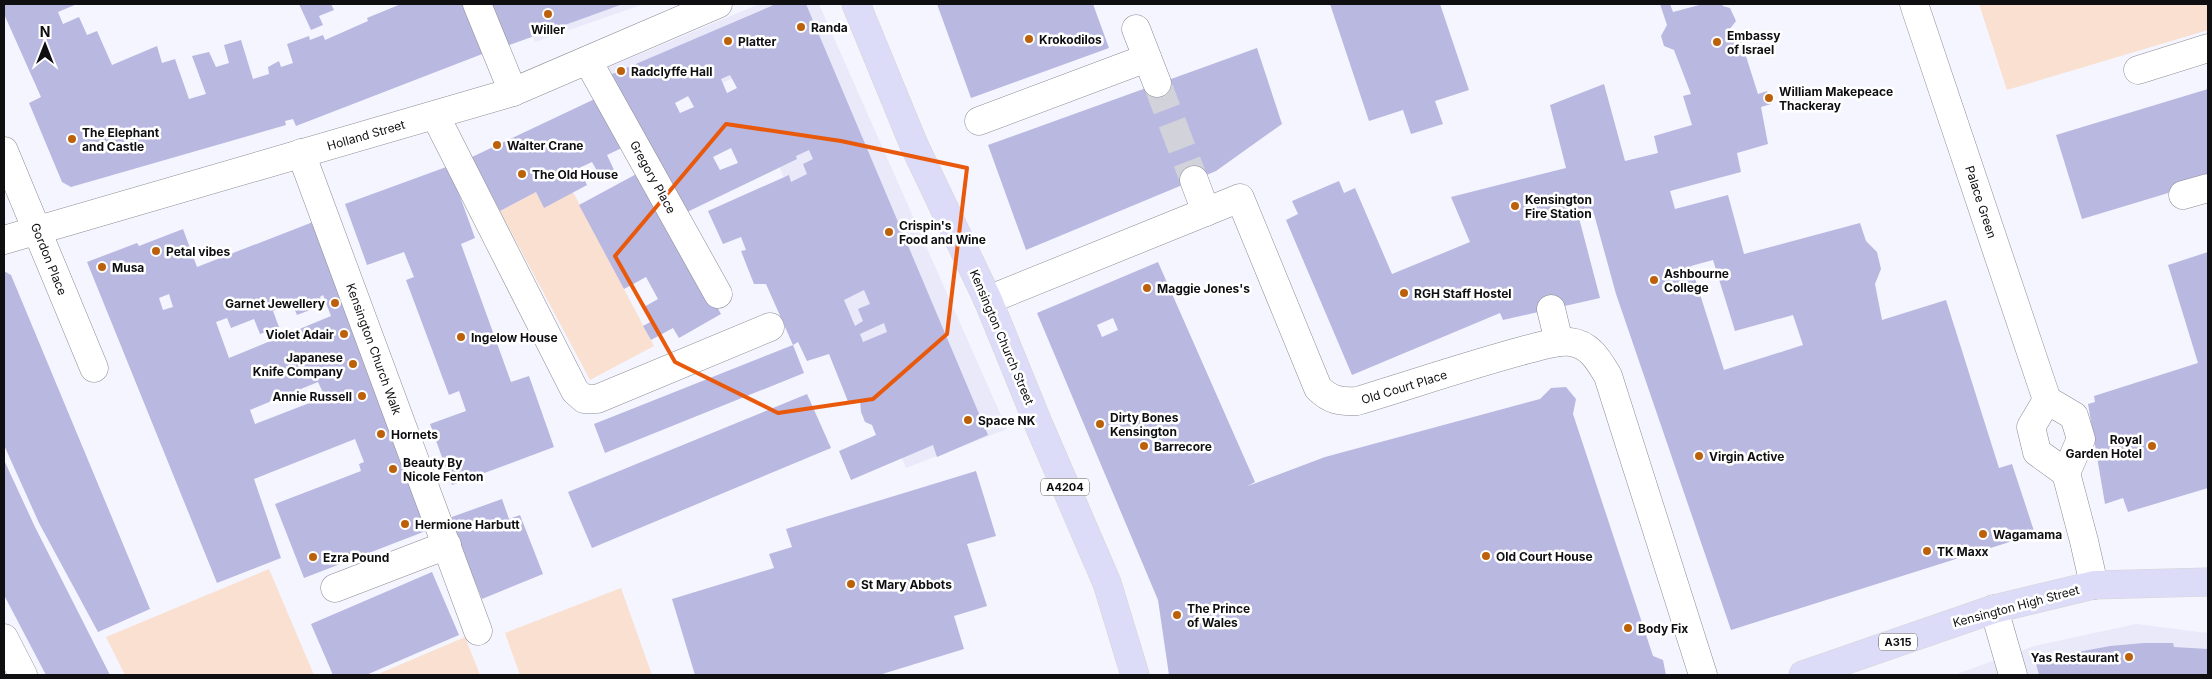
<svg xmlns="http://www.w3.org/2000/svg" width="2212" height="679" viewBox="0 0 2212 679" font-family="Inter,sans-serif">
<rect width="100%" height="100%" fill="#f5f5ff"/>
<!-- built -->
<g fill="#e9e9fa">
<polygon points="519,4 644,4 535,42"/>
<polygon points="759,4 819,4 1007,429 906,468 741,75 627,122 602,70"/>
<polygon points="2136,624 2208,633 2208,675 1954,675 2034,646"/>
</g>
<!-- green -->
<g fill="#fae0d0">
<polygon points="1979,4 2208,4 2208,30 2007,90"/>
<polygon points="536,192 544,207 573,192 654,346 590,380 500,211"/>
<polygon points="269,569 314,675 125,675 106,637"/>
<polygon points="621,588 652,675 520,675 505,633"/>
<polygon points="465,637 480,675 376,675"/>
</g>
<!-- building -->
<g fill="#b8b8e1" fill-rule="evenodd">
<polygon points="4,4 77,4 58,12 63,24 79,17 87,35 97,31 112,65 157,46 162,63 175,59 189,99 206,94 192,56 209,52 216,67 229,63 224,45 241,40 253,79 269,74 268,67 279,61 281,67 293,63 287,44 309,36 310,40 323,35 325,40 368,21 367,18 401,4 469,4 490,51 296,126 293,119 285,121 286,125 71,187 62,182 29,103 41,97 4,14"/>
<polygon points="299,4 331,4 334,10 319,16 323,25 311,30"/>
<polygon points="487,4 623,4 504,47"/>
<path d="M 776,4 L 806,4 L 988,435 L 937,457 L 933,445 L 851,480 L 839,451 L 876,435 L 872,425 L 865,422 L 861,412 L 860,400 L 849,404 L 829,354 L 807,361 L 798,342 L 793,345 L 766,284 L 754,284 L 741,251 L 746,250 L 741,237 L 723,244 L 708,211 L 789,175 L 791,182 L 807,174 L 803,164 L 813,159 L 809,150 L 796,156 L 797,159 L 685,213 L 610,75 ZM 730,75 L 737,88 L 727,93 L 721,79 ZM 688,96 L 694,107 L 680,113 L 675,103 ZM 731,148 L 738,163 L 720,170 L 713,157 ZM 864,290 L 870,304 L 858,309 L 863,321 L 855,326 L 844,300 ZM 884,323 L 887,332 L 863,342 L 860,334 Z"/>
<polygon points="937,4 1093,4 1109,48 971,98"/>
<polygon points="1330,4 1440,4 1469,90 1435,101 1443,124 1411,134 1403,110 1369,121"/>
<path d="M 1660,4 L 1670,4 L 1673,12 L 1703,4 L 1722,4 L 1723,6 L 1730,8 L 1736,21 L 1729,30 L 1730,33 L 1738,31 L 1758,94 L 1767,91 L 1771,104 L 1761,107 L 1768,144 L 1737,153 L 1741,172 L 1670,191 L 1675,209 L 1728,195 L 1744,254 L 1860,223 L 1866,241 L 1877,252 L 1881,269 L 1875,284 L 1882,320 L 1946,300 L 1999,468 L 2012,464 L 2035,534 L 1731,630 L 1616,294 L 1594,214 L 1579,218 L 1600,298 L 1503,320 L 1500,313 L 1352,375 L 1286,220 L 1298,214 L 1292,201 L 1339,181 L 1344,193 L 1355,188 L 1392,274 L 1470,242 L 1451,197 L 1566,168 L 1550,105 L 1604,84 L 1625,161 L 1658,153 L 1654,136 L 1692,125 L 1683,96 L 1691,94 L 1674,50 L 1664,46 L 1661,36 L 1667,25 ZM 1713,260 L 1735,331 L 1793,315 L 1803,345 L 1724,370 L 1691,266 Z"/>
<polygon points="1257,48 1282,124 1216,171 1026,250 988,145"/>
<polygon points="2208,89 2208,181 2082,219 2056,135"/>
<polygon points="601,96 628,145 607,155 615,172 601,178 592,162 579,168 587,185 544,208 536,192 500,211 472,157"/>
<polygon points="449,166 475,238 461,244 511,382 529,376 554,447 452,485 430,424 466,411 459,391 449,395 406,280 414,277 404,252 367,265 345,204"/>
<polygon points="642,171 721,314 679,338 673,328 651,340 643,326 652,321 644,307 658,299 646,277 624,289 579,205"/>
<path d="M 313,222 L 431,529 L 304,578 L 275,504 L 361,471 L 359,464 L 364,462 L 355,439 L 254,479 L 281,558 L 217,583 L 87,262 L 137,243 L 139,246 L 183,229 L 197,267 ZM 169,294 L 173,307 L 163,310 L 159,298 ZM 323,295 L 331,316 L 229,358 L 216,322 L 227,318 L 231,328 L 254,319 L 260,334 L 279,327 L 273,311 L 292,303 L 297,315 L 323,305 L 320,297 ZM 318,382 L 325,397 L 255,424 L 250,410 Z"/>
<polygon points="2208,252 2208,488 2128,512 2123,498 2105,504 2088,404 2095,402 2094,396 2198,363 2168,265"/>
<path d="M 1158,262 L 1255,482 L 1248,486 L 1325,457 L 1540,399 L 1551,388 L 1566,387 L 1576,399 L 1573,414 L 1653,656 L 1663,660 L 1666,675 L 1169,675 L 1158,600 L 1037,313 ZM 1113,318 L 1118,330 L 1102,337 L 1097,325 Z"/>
<polygon points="4,271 11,275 150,609 98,632 39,523 4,445"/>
<polygon points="793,345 804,373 605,453 594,424"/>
<polygon points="807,394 831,448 592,548 568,492"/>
<polygon points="4,460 35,527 110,675 46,675 4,595"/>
<polygon points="976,471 996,536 967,544 987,606 954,616 964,649 879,675 695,675 672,599 774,568 769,554 792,547 786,529"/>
<polygon points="502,499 509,519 520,515 543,574 482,599 449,518"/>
<polygon points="432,572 459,635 366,675 333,675 311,624"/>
<polygon points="2144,643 2173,643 2174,647 2208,649 2208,675 2039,675 2035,660 2110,646"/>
</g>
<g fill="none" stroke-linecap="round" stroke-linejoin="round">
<!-- minor-tunnel -->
<polyline stroke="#d2d2db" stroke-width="28" stroke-dasharray="28 14" stroke-linecap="butt" points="1157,83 1194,180"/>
<defs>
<g id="minor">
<polyline points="477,4 513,92"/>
<polyline points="1914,4 2047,400 2074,416 2081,439 2066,473"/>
<polyline points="1136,29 1157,83"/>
<polyline points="588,61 718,294"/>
<polyline points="2138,70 2208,48"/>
<polyline points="435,115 575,391 584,399 597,399 770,327"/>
<polyline points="979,121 1147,58"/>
<polyline points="4,151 94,368"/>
<polyline points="301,153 478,631"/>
<polyline points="1194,180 1206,212"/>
<polyline points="2183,195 2208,188"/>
<polyline points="4,240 513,92 718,4"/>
<path d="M 988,300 L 1240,198 L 1318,388 C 1330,400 1340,402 1357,401 C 1413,384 1469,365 1525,350 C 1539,347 1556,340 1570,342 C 1590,344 1599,361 1608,376 L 1703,675"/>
<polyline points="1551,309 1559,342"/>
<polyline points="2047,400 2031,427 2037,452 2066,473 2084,541 2094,585"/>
<polyline points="335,588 447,545"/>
<polyline points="1994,609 2013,675"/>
<polyline points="4,638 23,675"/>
</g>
<g id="major">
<polyline points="856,4 914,145 988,300 1038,423 1107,583 1135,675"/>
<polyline points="1803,675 1994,609 2094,585 2208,582"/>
</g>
</defs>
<!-- minor casing -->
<use href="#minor" stroke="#8c8c95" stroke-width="29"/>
<!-- major casing -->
<use href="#major" stroke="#d4d4d4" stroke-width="29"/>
<!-- minor -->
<use href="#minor" stroke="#fff" stroke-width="28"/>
<!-- major -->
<use href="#major" stroke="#dcdcf9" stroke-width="28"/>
</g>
<!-- marked area -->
<path fill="none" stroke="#e8590c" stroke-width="4" stroke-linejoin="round" d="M 726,124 L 841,141 L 967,168 L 947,334 L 873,399 L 778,413 L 675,362 L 615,256 Z"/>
<!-- markers -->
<g fill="#bc6109" stroke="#fff" stroke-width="2">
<circle cx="548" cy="14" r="5"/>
<circle cx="801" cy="27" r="5"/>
<circle cx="1029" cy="39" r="5"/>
<circle cx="728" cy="41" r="5"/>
<circle cx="1717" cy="42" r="5"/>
<circle cx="621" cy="71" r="5"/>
<circle cx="1769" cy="98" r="5"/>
<circle cx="72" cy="139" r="5"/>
<circle cx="497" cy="145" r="5"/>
<circle cx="522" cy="174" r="5"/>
<circle cx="1515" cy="206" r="5"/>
<circle cx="889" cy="232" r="5"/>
<circle cx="156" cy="251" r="5"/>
<circle cx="102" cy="267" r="5"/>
<circle cx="1654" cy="280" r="5"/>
<circle cx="1147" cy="288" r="5"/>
<circle cx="1404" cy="293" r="5"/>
<circle cx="335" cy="303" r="5"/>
<circle cx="344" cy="334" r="5"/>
<circle cx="461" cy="337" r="5"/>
<circle cx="353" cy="364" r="5"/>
<circle cx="362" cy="396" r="5"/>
<circle cx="968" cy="420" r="5"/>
<circle cx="1100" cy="424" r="5"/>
<circle cx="381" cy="434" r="5"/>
<circle cx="1144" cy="446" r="5"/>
<circle cx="2152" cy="446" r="5"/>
<circle cx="1699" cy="456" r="5"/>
<circle cx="393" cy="469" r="5"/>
<circle cx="405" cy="524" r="5"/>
<circle cx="1983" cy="534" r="5"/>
<circle cx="1927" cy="551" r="5"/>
<circle cx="1486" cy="556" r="5"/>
<circle cx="313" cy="557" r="5"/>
<circle cx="851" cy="584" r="5"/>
<circle cx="1177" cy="615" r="5"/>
<circle cx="1628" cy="628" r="5"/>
<circle cx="2129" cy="657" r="5"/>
</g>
<g text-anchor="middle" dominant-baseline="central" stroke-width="5" stroke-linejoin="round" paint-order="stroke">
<!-- shield labels -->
<g fill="#fff" stroke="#575759" stroke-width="1">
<rect x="1041" y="478.5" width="48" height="17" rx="4"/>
<rect x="1879" y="633.5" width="38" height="17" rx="4"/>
</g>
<g font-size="11" font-weight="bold" fill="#0f0f12">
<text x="1065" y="487">A4204</text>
<text x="1898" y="642">A315</text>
</g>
<!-- poi labels -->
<g font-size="12" font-weight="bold" fill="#0f0f12" stroke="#fff" text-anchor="start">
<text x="811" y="27">Randa</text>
<text x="548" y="29" text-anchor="middle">Willer</text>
<text x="1727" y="35">Embassy<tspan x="1727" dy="14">of Israel</tspan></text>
<text x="1039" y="39">Krokodilos</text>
<text x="738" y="41">Platter</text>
<text x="631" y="71">Radclyffe Hall</text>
<text x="1779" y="91">William Makepeace<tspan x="1779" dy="14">Thackeray</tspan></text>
<text x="82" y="132">The Elephant<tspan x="82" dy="14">and Castle</tspan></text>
<text x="507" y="145">Walter Crane</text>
<text x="532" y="174">The Old House</text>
<text x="1525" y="199">Kensington<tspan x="1525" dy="14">Fire Station</tspan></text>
<text x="899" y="225">Crispin's<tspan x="899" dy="14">Food and Wine</tspan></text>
<text x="166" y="251">Petal vibes</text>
<text x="112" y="267">Musa</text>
<text x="1664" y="273">Ashbourne<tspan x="1664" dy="14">College</tspan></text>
<text x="1157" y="288">Maggie Jones's</text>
<text x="1414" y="293">RGH Staff Hostel</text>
<text x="325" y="303" text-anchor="end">Garnet Jewellery</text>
<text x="334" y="334" text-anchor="end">Violet Adair</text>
<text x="471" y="337">Ingelow House</text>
<text x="343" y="357" text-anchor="end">Japanese<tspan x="343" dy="14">Knife Company</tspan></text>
<text x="352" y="396" text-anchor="end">Annie Russell</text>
<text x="1110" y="417">Dirty Bones<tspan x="1110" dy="14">Kensington</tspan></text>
<text x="978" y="420">Space NK</text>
<text x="391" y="434">Hornets</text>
<text x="2142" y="439" text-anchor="end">Royal<tspan x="2142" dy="14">Garden Hotel</tspan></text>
<text x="1154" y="446">Barrecore</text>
<text x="1709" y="456">Virgin Active</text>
<text x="403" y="462">Beauty By<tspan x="403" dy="14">Nicole Fenton</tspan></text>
<text x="415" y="524">Hermione Harbutt</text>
<text x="1993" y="534">Wagamama</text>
<text x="1937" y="551">TK Maxx</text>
<text x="1496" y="556">Old Court House</text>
<text x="323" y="557">Ezra Pound</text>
<text x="861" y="584">St Mary Abbots</text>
<text x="1187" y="608">The Prince<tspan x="1187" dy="14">of Wales</tspan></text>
<text x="1638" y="628">Body Fix</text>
<text x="2119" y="657" text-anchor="end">Yas Restaurant</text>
</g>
<!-- street labels -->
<g font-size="12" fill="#0f0f12" stroke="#fff">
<text transform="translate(366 135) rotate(-16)">Holland Street</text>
<text transform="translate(653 177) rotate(61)">Gregory Place</text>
<text transform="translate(1981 202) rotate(72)">Palace Green</text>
<text transform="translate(49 259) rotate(68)">Gordon Place</text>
<text transform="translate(1002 337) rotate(67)">Kensington Church Street</text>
<text transform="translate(374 349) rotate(70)">Kensington Church Walk</text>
<text transform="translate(1404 387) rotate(-17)">Old Court Place</text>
<text transform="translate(2016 606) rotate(-15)">Kensington High Street</text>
</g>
</g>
<!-- border -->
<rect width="2212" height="679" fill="none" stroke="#0f0f12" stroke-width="10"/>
<!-- north arrow -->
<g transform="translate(45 45)" stroke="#ffffff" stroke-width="4" paint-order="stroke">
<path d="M0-4L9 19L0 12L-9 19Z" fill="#0f0f12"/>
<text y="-8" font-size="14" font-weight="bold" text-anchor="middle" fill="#0f0f12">N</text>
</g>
</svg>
